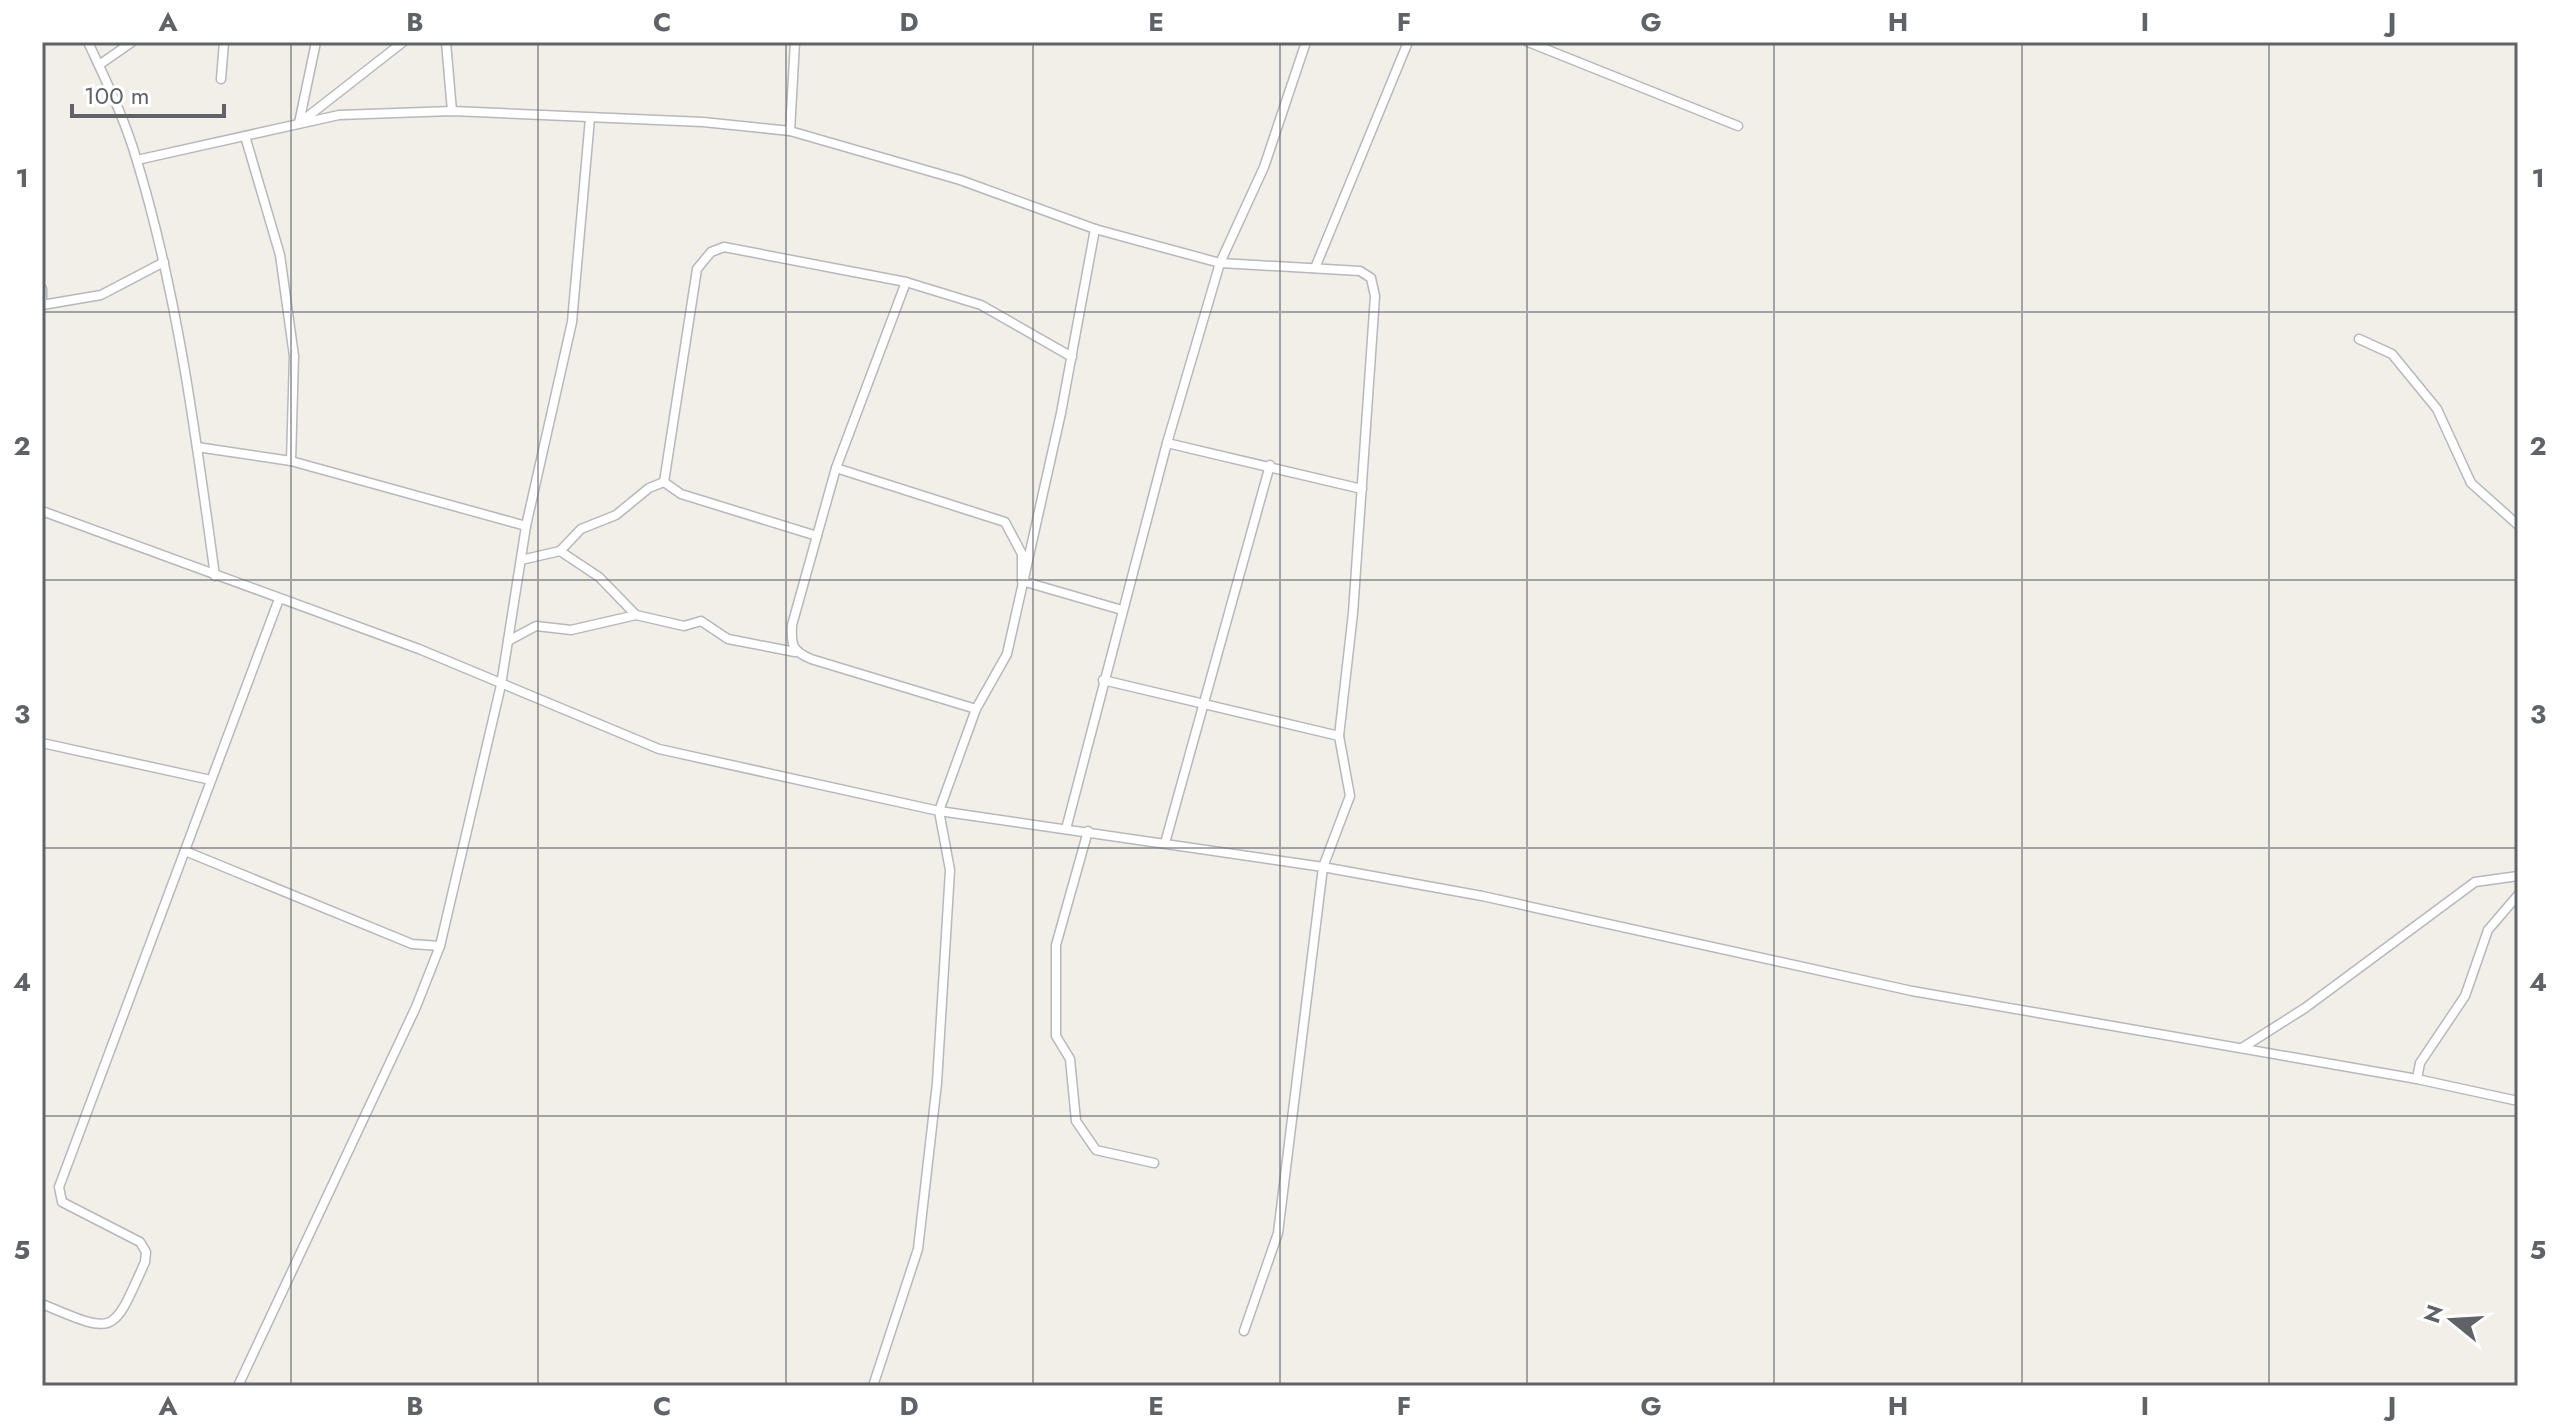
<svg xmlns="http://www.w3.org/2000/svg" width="2560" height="1428" viewBox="0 0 2560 1428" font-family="Jost,sans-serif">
<rect width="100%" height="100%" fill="#f1efe8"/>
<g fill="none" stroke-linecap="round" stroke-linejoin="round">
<defs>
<g id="street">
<path d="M 88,42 C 106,81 125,119 137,161 C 178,296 196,437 215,576"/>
<polyline points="446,42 452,111"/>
<polyline points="1528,42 1738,126"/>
<polyline points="99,65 132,42"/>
<polyline points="221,79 224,42"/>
<polyline points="302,121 403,42"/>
<polyline points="299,123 316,42"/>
<polyline points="790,131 795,42"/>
<polyline points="245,136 280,255 294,356 291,461"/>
<polyline points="137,160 339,115 452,111 703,122 790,131 960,180 1095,229 1220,263 1360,271 1371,278 1375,296 1353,613 1339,736 1350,796 1323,867 1278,1233 1244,1331"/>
<polyline points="1315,268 1408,42"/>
<path d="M 906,282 L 836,468 L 792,625 C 791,645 792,651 811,659 L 976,709"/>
<polyline points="42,289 42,305"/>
<polyline points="42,305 101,295 164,262"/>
<polyline points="2359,339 2392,354 2437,409 2471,483 2518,525"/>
<polyline points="1167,443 1362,489"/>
<polyline points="197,447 291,461 526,526"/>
<polyline points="836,468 1005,522 1022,554 1022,581 1122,610"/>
<polyline points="42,511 419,649 659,749 939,811 1323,867 1482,896 1912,991 2417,1079 2518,1101"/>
<polyline points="817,536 681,494 664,482 697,269 711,252 724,247 906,282 981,305 1072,357"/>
<polyline points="560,551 581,529 616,515 649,488 664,482"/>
<polyline points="521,560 560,551 599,577 636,615"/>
<polyline points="508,641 536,626 571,630 636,615 684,626 701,621 728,639 795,652"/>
<polyline points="1103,680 1339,736"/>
<polyline points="42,743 211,780"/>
<polyline points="1066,829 1167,443 1220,263 1264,167 1306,42"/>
<polyline points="1088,831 1056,945 1056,1036 1070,1059 1076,1121 1096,1150 1154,1163"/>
<polyline points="1165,843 1270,465"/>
<polyline points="185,851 412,944 440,946"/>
<polyline points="2242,1048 2305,1008 2475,882 2518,876"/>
<polyline points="2417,1079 2420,1063 2465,996 2488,930 2518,895"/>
<path d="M 42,1304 C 116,1335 112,1336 145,1262 L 146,1252 L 140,1242 L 62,1202 L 59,1187 L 279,599"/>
<polyline points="238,1386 416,1007 440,946 501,685 526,526 572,322 590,118"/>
<polyline points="873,1386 918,1249 937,1083 950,870 939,811 976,709 1007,654 1061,413 1095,229"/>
</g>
</defs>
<!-- street casing -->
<use href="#street" stroke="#b5b8bc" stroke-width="11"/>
<!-- street -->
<use href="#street" stroke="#fff" stroke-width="8"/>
</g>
<!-- grid -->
<path fill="none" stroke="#5f6368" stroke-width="2" stroke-opacity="0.55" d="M 291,42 L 291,1386M 538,42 L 538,1386M 786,42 L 786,1386M 1033,42 L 1033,1386M 1280,42 L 1280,1386M 1527,42 L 1527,1386M 1774,42 L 1774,1386M 2022,42 L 2022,1386M 2269,42 L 2269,1386M 42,312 L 2518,312M 42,580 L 2518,580M 42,848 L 2518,848M 42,1116 L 2518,1116"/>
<!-- border -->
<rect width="2560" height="1428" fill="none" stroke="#ffffff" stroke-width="88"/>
<!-- north arrow -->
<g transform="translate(2452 1320) rotate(288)" stroke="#ffffff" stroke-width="6" paint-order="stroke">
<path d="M0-6L14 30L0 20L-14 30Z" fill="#5f6368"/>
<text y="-12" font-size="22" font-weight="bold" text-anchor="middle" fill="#5f6368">N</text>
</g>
<!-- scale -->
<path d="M72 104v12h152v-12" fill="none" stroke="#5f6368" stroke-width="4"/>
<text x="84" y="104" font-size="24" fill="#5f6368" stroke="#ffffff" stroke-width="6" paint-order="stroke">100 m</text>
<rect x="44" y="44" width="2472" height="1340" fill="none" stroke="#5f6368" stroke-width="3"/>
<g font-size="26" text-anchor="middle" font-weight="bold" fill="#5f6368">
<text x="168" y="31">A</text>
<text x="415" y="31">B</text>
<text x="662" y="31">C</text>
<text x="909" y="31">D</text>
<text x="1156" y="31">E</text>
<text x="1404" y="31">F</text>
<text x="1651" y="31">G</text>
<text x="1898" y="31">H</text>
<text x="2145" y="31">I</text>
<text x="2392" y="31">J</text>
<text x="22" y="187">1</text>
<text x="2538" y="187">1</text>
<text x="22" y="455">2</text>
<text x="2538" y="455">2</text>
<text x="22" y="723">3</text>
<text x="2538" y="723">3</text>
<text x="22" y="991">4</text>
<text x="2538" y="991">4</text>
<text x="22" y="1259">5</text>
<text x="2538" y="1259">5</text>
<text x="168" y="1415">A</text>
<text x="415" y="1415">B</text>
<text x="662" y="1415">C</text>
<text x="909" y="1415">D</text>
<text x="1156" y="1415">E</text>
<text x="1404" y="1415">F</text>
<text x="1651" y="1415">G</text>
<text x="1898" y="1415">H</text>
<text x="2145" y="1415">I</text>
<text x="2392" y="1415">J</text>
</g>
</svg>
